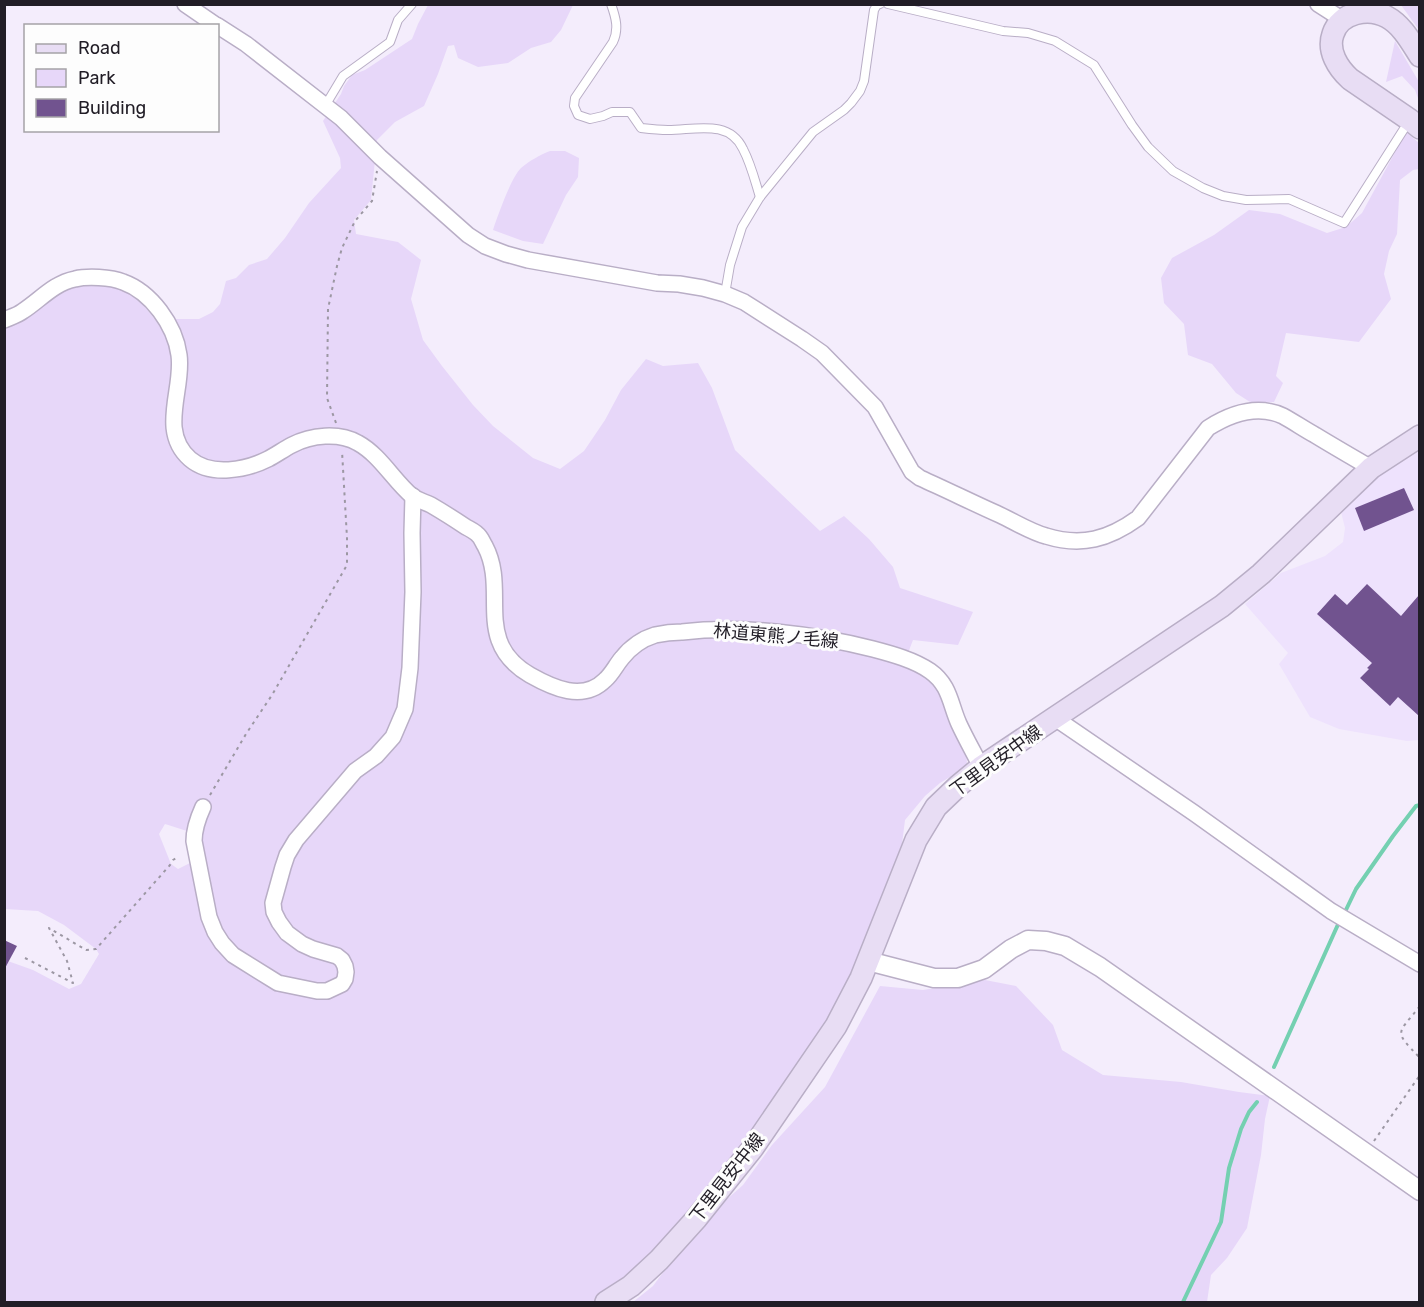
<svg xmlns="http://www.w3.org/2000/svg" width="1424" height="1307" viewBox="0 0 1424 1307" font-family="Rubik,'Noto Sans JP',sans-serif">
<rect width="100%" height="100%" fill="#f4edfc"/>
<!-- built -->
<polygon fill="#eee2fd" points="1419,446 1419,740 1407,741 1339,729 1310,717 1279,664 1288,653 1245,604 1281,573 1325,556 1343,542 1345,528 1340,508 1375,475"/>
<!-- green -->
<g fill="#e7d7f9" fill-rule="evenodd">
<polygon points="428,5 573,5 561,30 551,42 531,48 508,63 478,67 458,58 454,45 448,46 438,74 424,106 395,122 377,140 371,200 354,220 356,234 398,242 421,260 411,299 423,340 442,366 473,405 493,426 533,458 560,469 584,451 605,420 621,390 646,359 663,366 698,363 712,388 735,450 820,531 844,516 869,539 893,567 900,588 973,612 958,645 913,640 908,653 734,622 694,623 674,626 592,685 557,684 531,671 507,645 483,532 471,521 414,489 360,437 265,453 227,465 202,462 180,438 169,319 199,319 213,312 220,304 226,281 236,278 249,265 267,259 285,238 309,203 341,168 340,158 323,121 341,94 344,86 352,75 365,70 412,39 418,24"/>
<polygon points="1401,5 1419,5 1419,30"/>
<polygon points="1395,41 1419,82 1419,101 1415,90 1402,76 1386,82"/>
<polygon points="1406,132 1419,143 1419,169 1413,170 1400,180 1397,234 1389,251 1384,274 1391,299 1359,342 1286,333 1276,376 1283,383 1274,402 1250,402 1236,393 1212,364 1188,355 1184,324 1164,303 1161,278 1172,258 1214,235 1249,210 1280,214 1327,233 1346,227 1362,213"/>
<path d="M 550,151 L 565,151 L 579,158 L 578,177 L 566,195 L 543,244 L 523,241 L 493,230 C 498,215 511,178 521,168 C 529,161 540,155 550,151 Z"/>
<path d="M 97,285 C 110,286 121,287 132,294 C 137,297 141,302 145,307 C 159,324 174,343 175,367 C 175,374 172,383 171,390 C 165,427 161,452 200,471 L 313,442 L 342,444 L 356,448 L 420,506 L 472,540 L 481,551 L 487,568 L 488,623 L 491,639 L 496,652 L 509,666 L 578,699 L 598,694 L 610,685 L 638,650 L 655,642 L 697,635 L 789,639 L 838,646 L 884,658 L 907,667 L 928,678 L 942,694 L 951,726 L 966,752 L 967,763 L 961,773 L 956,777 L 950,777 L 940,783 L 925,796 L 905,820 L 902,844 L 853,975 L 827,1021 L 742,1144 L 655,1256 L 627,1281 L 592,1302 L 5,1302 L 5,960 L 33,970 L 69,989 L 81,984 L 99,954 L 96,949 L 64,925 L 38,911 L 5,909 L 5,323 L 59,289 L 77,286 ZM 165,824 L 187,831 L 192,862 L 178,869 L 171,864 L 159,834 Z"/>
<polygon points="985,980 1016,986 1053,1025 1062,1050 1103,1075 1181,1082 1239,1092 1270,1096 1265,1119 1261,1155 1247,1228 1227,1258 1211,1275 1207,1302 633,1302 653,1286 699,1224 743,1185 772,1145 825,1087 880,986 923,990"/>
</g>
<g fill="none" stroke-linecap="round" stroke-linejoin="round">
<!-- stream -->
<g stroke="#74d0b1" stroke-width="4">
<polyline points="1344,914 1356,889 1393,836 1416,806 1420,805"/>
<polyline points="1274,1067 1340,920"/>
<polyline points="1183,1302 1221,1222 1229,1168 1241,1129 1249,1112 1257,1102"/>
</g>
</g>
<!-- building -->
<g fill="#71538f">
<polygon points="1404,488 1414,510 1364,531 1355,508"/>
<polygon points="1367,584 1401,616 1419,595 1419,716 1398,697 1390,706 1360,678 1369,669 1367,668 1372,663 1317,614 1335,594 1347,605"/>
<polygon points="4,940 17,946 4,970"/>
</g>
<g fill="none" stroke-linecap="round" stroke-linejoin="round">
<defs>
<g id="service">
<path d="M 611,4 C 616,18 619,29 613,42 L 575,98 L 574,106 L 578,115 L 590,119 L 603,116 L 612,112 L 630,112 L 641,128 C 650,129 659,130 668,130 C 695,130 729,119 743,149 C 751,164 755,181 760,197"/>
<polyline points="888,4 1003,31 1028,33 1055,41 1094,65 1132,125 1148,147 1173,171 1203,188 1223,196 1246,200 1289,199 1344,223 1409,121"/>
<polyline points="325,106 343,76 390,42 398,20 412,4"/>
<polyline points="725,294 730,265 742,227 760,197 813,132 844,110 851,103 860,91 864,81 874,10 877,5 880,4"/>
</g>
<g id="minor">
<polyline points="185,4 217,26"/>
<polyline points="1318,4 1343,20"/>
<path d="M 218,26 L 246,44 L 341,118 L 380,157 L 468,235 L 485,246 L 506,254 L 528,260 L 657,283 L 679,284 L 703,288 L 725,294 L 744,302 L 802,339 L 822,353 L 875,407 L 912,472 L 920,478 C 947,490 973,503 1000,515 C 1015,522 1031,532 1046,536 C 1082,547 1109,539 1138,518 L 1208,428 C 1230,414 1257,404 1283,416 C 1294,422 1304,429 1315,435 C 1333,446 1352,457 1371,468"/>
<path d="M 4,320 C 11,317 18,315 23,311 C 40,300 54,283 75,279 C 87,276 111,277 123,282 C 151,292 175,325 179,355 C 184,389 158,431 190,459 C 211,477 246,470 268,459 C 276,455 284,449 292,445 C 311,435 339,432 358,443 C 380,455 394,481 412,496 C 417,500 425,502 431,505 C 443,512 454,519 466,527 C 470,529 474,531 477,534 C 481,537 482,541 485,546 C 509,591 472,641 530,675 C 553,688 583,702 605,680 C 612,674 616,665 622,658 C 630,648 642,639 655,635 C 664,633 674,632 682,632 C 743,625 814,634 873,649 C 892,654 914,660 930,671 C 950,685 950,704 959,724 C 966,739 974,753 981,767"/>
<polyline points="1055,718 1194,813 1331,911 1420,964"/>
<path d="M 203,807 C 198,818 194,829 194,841 L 209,917 L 215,932 L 222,943 L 233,955 L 278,983 L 317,991 L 327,991 L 342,984 L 345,979 L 346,972 L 345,966 L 342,960 L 337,956 L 313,949 L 302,944 L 287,933 L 279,922 L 274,912 L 273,903 L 283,867 L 287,855 L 296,840 L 355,771 L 376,756 L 393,737 L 405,709 L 410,668 L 413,592 L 412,533 L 413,496"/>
</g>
<polyline id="tertiary" points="868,961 934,978 958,978 984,969 1011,949 1028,940 1046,941 1065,946 1100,967 1420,1191"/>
<g id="secondary">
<path d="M 1420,56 C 1411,42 1402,25 1387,17 C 1369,7 1340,12 1333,34 C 1327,51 1338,68 1350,79 L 1410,120 L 1420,128"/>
<polyline points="606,1302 631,1286 659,1260 696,1219 752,1149 836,1026 861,978 916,840 936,807 958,786 981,767 1222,606 1261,574 1371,468 1420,436"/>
</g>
</defs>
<!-- service casing -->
<use href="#service" stroke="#b9aec6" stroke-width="10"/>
<!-- minor casing -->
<use href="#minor" stroke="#b9aec6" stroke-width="18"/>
<!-- tertiary casing -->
<use href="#tertiary" stroke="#b9aec6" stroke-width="21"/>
<!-- secondary casing -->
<use href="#secondary" stroke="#b9aec6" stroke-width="24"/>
<!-- path -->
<g stroke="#9c97a3" stroke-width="2" stroke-dasharray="3 4.5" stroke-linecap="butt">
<polyline points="336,423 327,398 328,309 337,266 342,248 355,221 372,201 377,171"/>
<polyline points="210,795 246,734 272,695 347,565 347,538 342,451"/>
<polyline points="25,958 73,983 67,961 49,928 86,950 96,949 170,865 173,860 178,857"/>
<path d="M 1420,1006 C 1397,1035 1393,1030 1420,1058"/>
<polyline points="1374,1141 1420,1075"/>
</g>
<!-- service -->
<use href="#service" stroke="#fff" stroke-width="8"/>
<!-- minor -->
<use href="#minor" stroke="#fff" stroke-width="15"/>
<!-- tertiary -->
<use href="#tertiary" stroke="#fff" stroke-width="18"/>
<!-- secondary -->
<use href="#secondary" stroke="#e8ddf4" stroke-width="21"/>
</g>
<g text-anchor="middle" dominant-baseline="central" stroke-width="6" stroke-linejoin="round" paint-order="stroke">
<!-- street labels -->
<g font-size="18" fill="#211d26" stroke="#fdfdfd">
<text transform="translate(776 636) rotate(5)">林道東熊ノ毛線</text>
<text transform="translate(996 761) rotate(-36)">下里見安中線</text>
<text transform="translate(727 1178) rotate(-52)">下里見安中線</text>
</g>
</g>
<!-- border -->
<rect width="1424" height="1307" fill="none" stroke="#211d26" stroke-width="12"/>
<!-- legend -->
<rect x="24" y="24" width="195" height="108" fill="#fdfdfd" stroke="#a5a3a7" stroke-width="1.5"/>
<rect x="36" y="44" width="30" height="9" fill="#e8ddf4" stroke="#a5a3a7" stroke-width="1.5"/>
<text x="78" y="54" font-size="18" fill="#211d26">Road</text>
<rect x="36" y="69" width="30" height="18" fill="#e7d7f9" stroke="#a5a3a7" stroke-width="1.5"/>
<text x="78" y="84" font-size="18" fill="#211d26">Park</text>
<rect x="36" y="99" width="30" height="18" fill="#71538f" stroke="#a5a3a7" stroke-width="1.5"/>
<text x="78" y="114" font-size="18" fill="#211d26">Building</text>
</svg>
